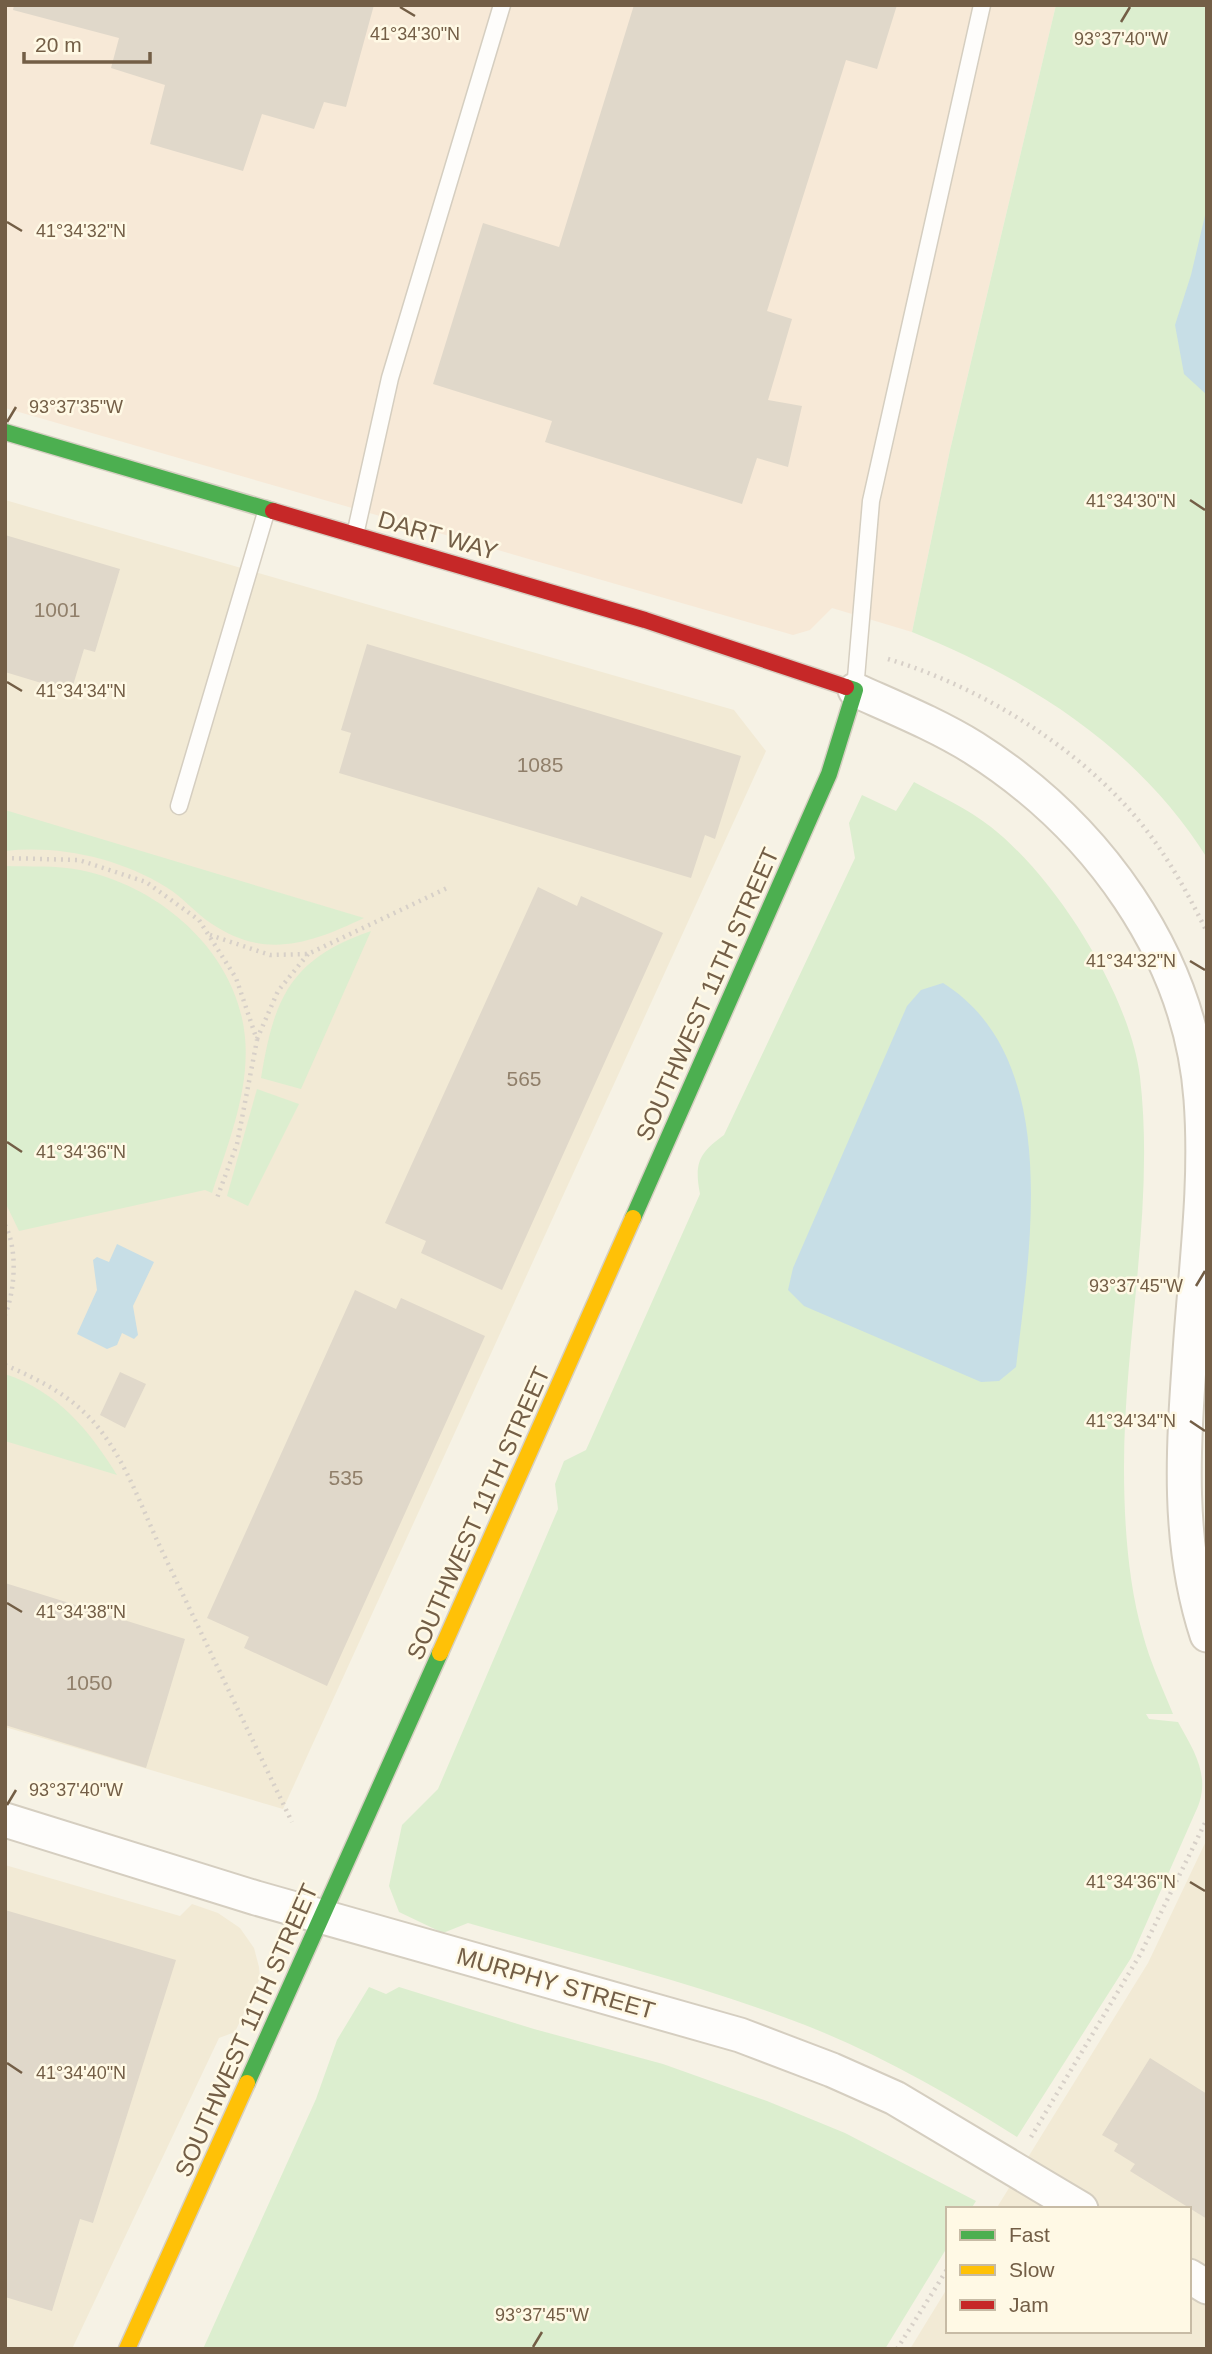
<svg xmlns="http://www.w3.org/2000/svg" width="1212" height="2354" viewBox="0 0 1212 2354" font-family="Arial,sans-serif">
<rect width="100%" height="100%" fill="#f6f2e5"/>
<!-- residential -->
<g fill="#f2ead5">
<polygon points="5,500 734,710 766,751 283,1809 5,1727"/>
<polygon points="1207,1839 1207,2349 910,2349 948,2287 948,2331 1189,2331 1189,2209 996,2209 1148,1963"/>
<polygon points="5,1865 180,1916 192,1904 218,1913 240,1928 254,1948 259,1967 260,1978 235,2032 219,2038 72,2349 5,2349"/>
</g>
<!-- commercial -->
<polygon fill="#f7e9d7" points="5,5 1056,5 950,450 912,632 832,608 810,630 793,635 5,408"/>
<!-- green -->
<g fill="#dceecf">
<path d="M 1056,5 L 1207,5 L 1207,858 C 1138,748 1031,680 912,632 L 950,450 Z"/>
<path d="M 914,782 C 940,796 968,809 991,827 C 1056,878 1130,995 1140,1077 C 1155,1207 1124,1338 1124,1468 C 1124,1522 1128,1583 1143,1635 C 1150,1662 1163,1689 1173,1714 L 1146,1714 L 1149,1719 L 1178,1722 C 1196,1754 1212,1779 1195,1813 L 1131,1958 L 1017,2137 C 949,2094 879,2054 805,2025 C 696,1983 580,1955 468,1923 L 443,1933 L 399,1912 L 389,1886 L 402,1825 L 438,1789 L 558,1509 L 555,1484 L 564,1461 L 586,1450 L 700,1194 C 694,1163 699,1153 724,1135 L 855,858 L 849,823 L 862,795 L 896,811 Z"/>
<path d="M 5,810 L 364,918 C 311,943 266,960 212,924 C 195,913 183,897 166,887 C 119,858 59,845 5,851 Z"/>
<path d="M 5,866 C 29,867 56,865 80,870 C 160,886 237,952 245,1037 C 250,1090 228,1144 212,1193 L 205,1190 L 19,1231 L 5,1202 Z"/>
<path d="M 371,931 L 301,1089 L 261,1078 C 274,998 290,959 371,931 Z"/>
<polygon points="257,1089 299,1104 248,1206 227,1196"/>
<path d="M 5,1374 C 58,1392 88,1429 117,1475 L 5,1441 Z"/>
<polygon points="369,1987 386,1994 399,1987 534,2029 663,2064 767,2101 845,2133 976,2201 971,2209 948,2209 948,2246 885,2349 203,2349 316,2099 337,2040"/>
</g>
<!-- water -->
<g fill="#c7dee6">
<polygon points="1207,207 1207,395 1184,374 1175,325 1191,275"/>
<path d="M 943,983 C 1063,1058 1030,1248 1016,1367 L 999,1381 L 981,1382 L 804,1306 L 788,1290 L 793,1268 L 907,1006 L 921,990 Z"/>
<polygon points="117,1244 154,1262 133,1306 138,1335 134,1339 122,1333 117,1345 107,1349 77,1334 97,1290 93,1260 97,1257 109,1262"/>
</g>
<!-- building -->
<g fill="#e0d8ca">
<polygon points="14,5 374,5 346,107 324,102 314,129 262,114 243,171 150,144 165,85 111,68 119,38 13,10"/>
<polygon points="634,5 897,5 877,69 846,60 767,311 792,319 768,400 802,406 788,467 757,458 742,504 545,442 552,421 433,384 483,223 559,247"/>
<polygon points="5,535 120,569 95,652 84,649 71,692 5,672"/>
<polygon points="367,644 741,756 715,839 705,835 691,878 339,773 351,733 341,730"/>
<polygon points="538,887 577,906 581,896 663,933 502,1290 421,1253 426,1241 385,1223"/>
<polygon points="355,1290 396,1309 401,1298 485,1336 327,1686 244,1648 249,1637 207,1618"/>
<polygon points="120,1372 146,1384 125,1428 100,1415"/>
<polygon points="5,1583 185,1639 146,1768 5,1725"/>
<polygon points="5,1910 176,1960 93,2223 80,2219 52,2311 5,2297"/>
<polygon points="1150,2058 1207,2094 1207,2219 1130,2171 1135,2164 1114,2151 1118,2144 1102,2135"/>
</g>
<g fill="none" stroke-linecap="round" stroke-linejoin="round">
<defs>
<g id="lane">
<polyline points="355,535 390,378 502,5"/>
<polyline points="855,690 871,501 982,5"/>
<polyline points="179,806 267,509"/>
</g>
<g id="street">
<path d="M 855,690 C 895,708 937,725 974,748 C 1095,825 1190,953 1201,1099 C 1207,1179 1197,1258 1191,1338 C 1184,1439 1175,1537 1207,1635"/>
<polyline points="5,1820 256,1898 740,2035 832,2070 895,2098 1081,2209"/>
<polyline points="1189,2276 1207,2287"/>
</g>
<g id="fast">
<polyline points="5,432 273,511"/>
<polyline points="633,1218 829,774 855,690 846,687"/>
<polyline points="247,2083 440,1653"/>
</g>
<g id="slow">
<polyline points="440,1653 633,1218"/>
<polyline points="127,2349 247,2083"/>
</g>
<polyline id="jam" points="273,511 645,620 846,687"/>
</defs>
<!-- lane casing -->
<use href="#lane" stroke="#d5cec0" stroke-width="19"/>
<!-- street casing -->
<use href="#street" stroke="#d5cec0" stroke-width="37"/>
<!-- fast casing -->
<use href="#fast" stroke="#d6cfc2" stroke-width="19"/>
<!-- slow casing -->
<use href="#slow" stroke="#d6cfc2" stroke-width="19"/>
<!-- jam casing -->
<use href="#jam" stroke="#d6cfc2" stroke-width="19"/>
<!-- path -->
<g stroke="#d7d0c8" stroke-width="4.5" stroke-dasharray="2 5" stroke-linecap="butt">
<path d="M 888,659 C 985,688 1090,754 1150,835 C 1173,866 1190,898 1207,932"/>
<polyline points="5,858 79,860 146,882 199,920 236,978 257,1040 237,1144 217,1198"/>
<polyline points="210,935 270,955 308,954 447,888"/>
<polyline points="257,1039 278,991 308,954"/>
<path d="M 5,1225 C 18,1249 15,1291 5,1315"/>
<path d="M 5,1365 C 40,1380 72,1396 97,1426 C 128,1464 142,1510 163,1553 C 206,1643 249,1733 292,1822"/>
<polyline points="1031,2137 1141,1953 1207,1819"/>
<polyline points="897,2349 948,2268"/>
</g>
<!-- lane -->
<use href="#lane" stroke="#fefdfb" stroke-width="16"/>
<!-- street -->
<use href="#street" stroke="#fefdfb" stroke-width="33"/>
<!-- fast -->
<use href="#fast" stroke="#4caf50" stroke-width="16"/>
<!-- slow -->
<use href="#slow" stroke="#ffc107" stroke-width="16"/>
<!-- jam -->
<use href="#jam" stroke="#c62828" stroke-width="16"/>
</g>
<!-- ticks -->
<path fill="none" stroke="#735e46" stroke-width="2.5" d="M 400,7 L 415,16M 1121,22 L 1130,7M 7,222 L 22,231M 7,422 L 16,407M 1190,500 L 1205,510M 7,682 L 22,691M 1190,961 L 1205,970M 7,1142 L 22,1152M 1196,1286 L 1205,1271M 1190,1421 L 1205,1431M 7,1603 L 22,1612M 7,1805 L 16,1790M 1190,1882 L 1205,1891M 7,2063 L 22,2073M 533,2347 L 542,2332"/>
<g text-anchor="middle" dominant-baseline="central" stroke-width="5" stroke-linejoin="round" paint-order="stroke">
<!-- number labels -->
<g font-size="21" fill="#907f6a">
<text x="57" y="609">1001</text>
<text x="540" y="764">1085</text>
<text x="524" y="1078">565</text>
<text x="346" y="1477">535</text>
<text x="89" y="1682">1050</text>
</g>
<!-- street labels -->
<g font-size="24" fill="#735e46" stroke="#fff9e5">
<text transform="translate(438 535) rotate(16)">DART WAY</text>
<text transform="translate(707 994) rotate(-66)">SOUTHWEST 11TH STREET</text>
<text transform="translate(478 1513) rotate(-66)">SOUTHWEST 11TH STREET</text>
<text transform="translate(556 1983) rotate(16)">MURPHY STREET</text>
<text transform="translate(246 2030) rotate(-66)">SOUTHWEST 11TH STREET</text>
</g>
</g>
<g font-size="18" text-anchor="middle" fill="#735e46" stroke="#fff9e5" stroke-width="5" stroke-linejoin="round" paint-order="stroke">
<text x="415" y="40">41°34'30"N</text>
<text x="1121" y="45">93°37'40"W</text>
<text x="81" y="237">41°34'32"N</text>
<text x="76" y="413">93°37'35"W</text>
<text x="1131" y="507">41°34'30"N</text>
<text x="81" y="697">41°34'34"N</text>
<text x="1131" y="967">41°34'32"N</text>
<text x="81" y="1158">41°34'36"N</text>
<text x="1136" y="1292">93°37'45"W</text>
<text x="1131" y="1427">41°34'34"N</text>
<text x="81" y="1618">41°34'38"N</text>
<text x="76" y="1796">93°37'40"W</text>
<text x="1131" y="1888">41°34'36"N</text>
<text x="81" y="2079">41°34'40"N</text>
<text x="542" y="2321">93°37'45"W</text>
</g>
<!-- border -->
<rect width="1212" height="2354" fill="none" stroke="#735e46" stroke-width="14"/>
<!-- legend -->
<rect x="946" y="2207" width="245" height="126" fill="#fff9e5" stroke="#c7bba5" stroke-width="2"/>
<rect x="960" y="2230" width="35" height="10" fill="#4caf50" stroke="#c7bba5" stroke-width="2"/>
<text x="1009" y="2242" font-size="21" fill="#735e46">Fast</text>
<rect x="960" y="2265" width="35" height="10" fill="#ffc107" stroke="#c7bba5" stroke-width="2"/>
<text x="1009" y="2277" font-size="21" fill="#735e46">Slow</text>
<rect x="960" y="2300" width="35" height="10" fill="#c62828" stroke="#c7bba5" stroke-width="2"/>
<text x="1009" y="2312" font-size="21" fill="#735e46">Jam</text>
<!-- scale -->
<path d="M24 52v10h126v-10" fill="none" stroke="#735e46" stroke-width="3.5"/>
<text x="35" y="52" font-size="21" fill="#735e46" stroke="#fff9e5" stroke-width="5" paint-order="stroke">20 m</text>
</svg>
